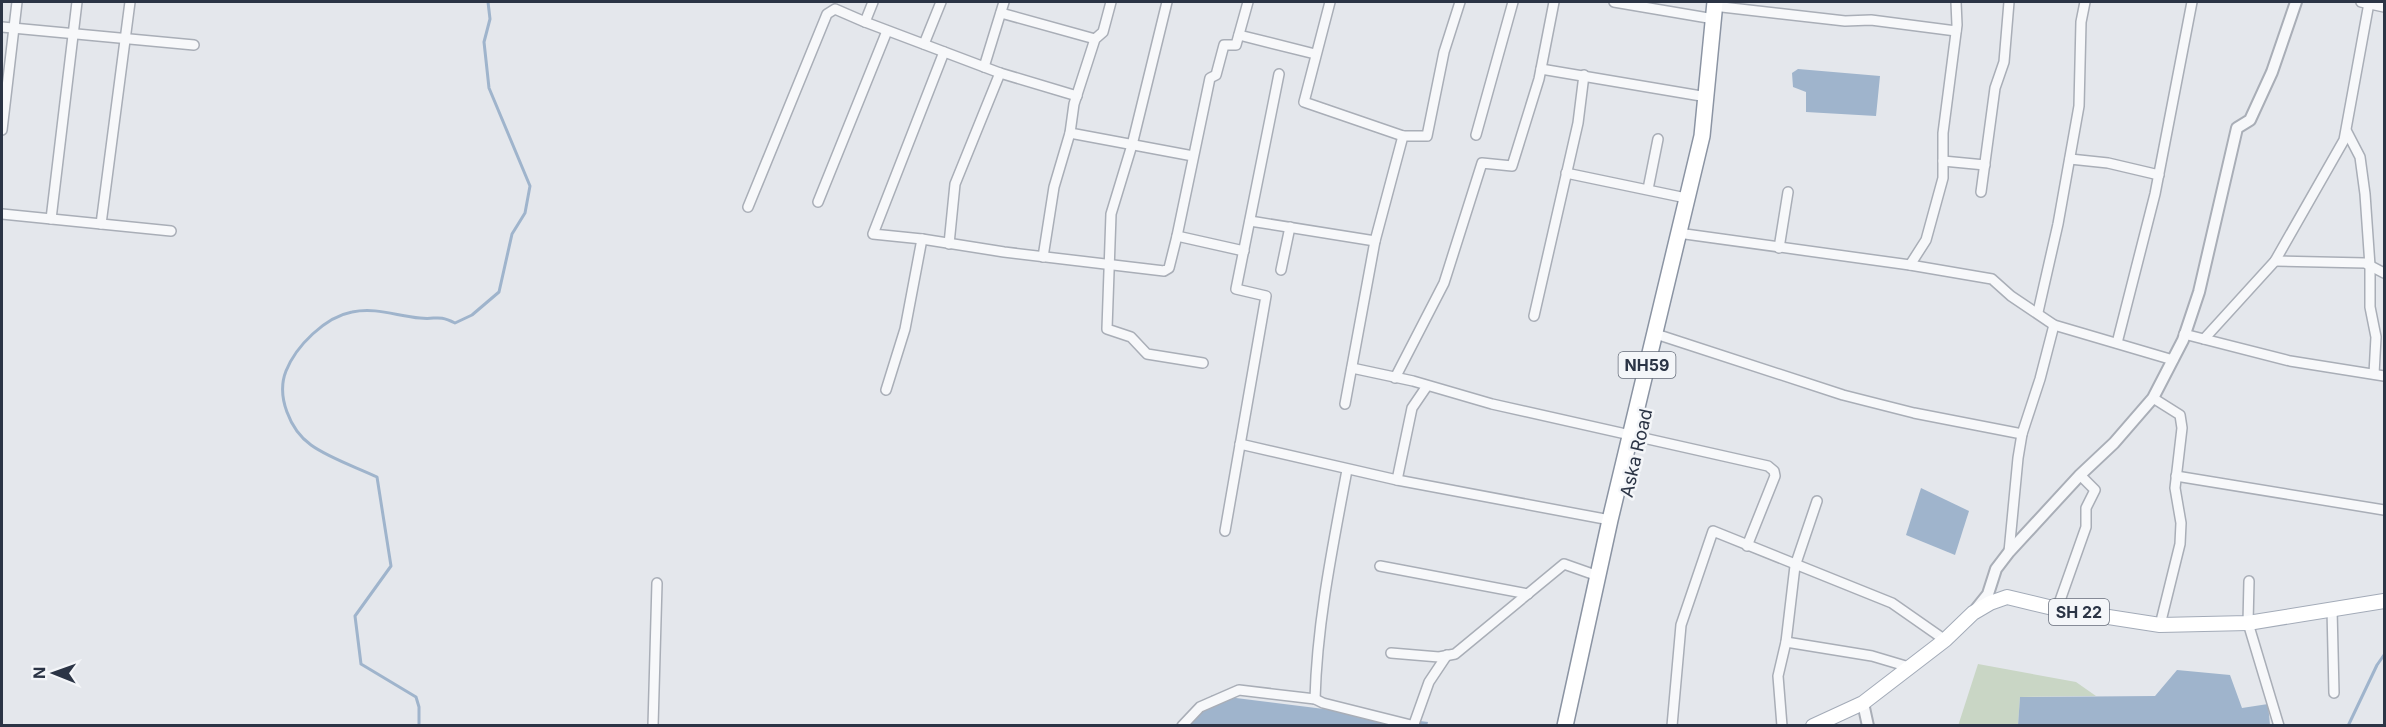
<svg xmlns="http://www.w3.org/2000/svg" width="2386" height="727" viewBox="0 0 2386 727" font-family="Inter,sans-serif">
<rect width="100%" height="100%" fill="#e4e7ec"/>
<!-- green -->
<polygon fill="#c9d6c5" points="1978,664 2076,682 2096,696 2020,697 2018,725 1958,726"/>
<!-- water -->
<g fill="#9fb4cc">
<polygon points="1798,69 1880,76 1876,116 1806,112 1806,92 1793,87 1792,73"/>
<polygon points="1921,488 1969,511 1955,555 1906,535"/>
<polygon points="2177,670 2230,675 2242,708 2268,704 2270,725 2018,725 2020,697 2155,696"/>
<polygon points="1212,695 1428,722 1427,726 1188,726"/>
</g>
<g fill="none" stroke-linecap="round" stroke-linejoin="round">
<!-- stream -->
<g stroke="#9fb4cc" stroke-width="3">
<polyline points="176,726 178,726"/>
<path d="M 419,726 L 419,707 L 416,697 L 361,664 L 355,616 L 391,566 L 377,477 C 356,467 329,458 311,445 C 290,430 276,396 286,371 C 296,346 325,317 352,312 C 376,307 397,316 420,318 C 437,320 437,314 455,323 L 472,315 L 499,292 L 512,234 L 525,213 L 530,186 L 489,88 L 484,42 L 490,19 L 488,2"/>
<polyline points="2348,726 2377,665 2384,655"/>
</g>
<defs>
<g id="minor">
<polyline points="1167,2 1132,145 1111,214 1107,329 1131,337 1147,354 1203,363"/>
<polyline points="1330,2 1304,102 1403,136"/>
<polyline points="1614,2 1714,19"/>
<polyline points="2361,2 2384,7"/>
<polyline points="1722,7 1845,21 1871,20 1956,31"/>
<polyline points="1001,13 1095,39"/>
<polyline points="865,22 1000,73 1077,96"/>
<polyline points="2,27 194,45"/>
<polyline points="1239,35 1315,54"/>
<polyline points="924,44 941,2"/>
<polyline points="944,52 873,234 922,239 1004,252 1164,271 1169,268 1177,236 1210,78 1216,75 1224,45 1236,45 1248,2"/>
<polyline points="984,67 1004,2"/>
<polyline points="1541,69 1707,97"/>
<polyline points="2,130 17,2"/>
<polyline points="2347,132 2360,157 2365,194 2370,266 2370,307 2376,337 2374,374"/>
<polyline points="1070,133 1193,156"/>
<polyline points="1476,135 1513,2"/>
<polyline points="2070,159 2108,163 2159,175"/>
<polyline points="1943,161 1985,165"/>
<polyline points="1566,173 1686,198"/>
<polyline points="1648,189 1658,139"/>
<polyline points="1981,192 1995,88 2004,62 2009,2"/>
<polyline points="818,202 887,31"/>
<polyline points="748,207 827,14 835,9 865,22 873,2"/>
<polyline points="2,214 171,231"/>
<polyline points="51,219 77,2"/>
<polyline points="1250,221 1375,241"/>
<polyline points="101,224 130,2"/>
<polyline points="1678,233 1910,265 1992,279 2011,296 2054,325 2173,360"/>
<polyline points="1177,236 1244,251"/>
<polyline points="949,244 955,184 1000,73"/>
<polyline points="1779,248 1788,192"/>
<polyline points="1043,257 1054,187 1070,133 1074,104 1095,39 1103,32 1111,2"/>
<polyline points="2275,261 2365,263 2384,273"/>
<polyline points="1910,265 1926,240 1943,178 1943,133 1957,25 1956,2"/>
<polyline points="1281,270 1290,227"/>
<polyline points="2038,312 2058,224 2079,106 2081,22 2085,2"/>
<polyline points="1534,316 1578,123 1584,75"/>
<polyline points="2184,334 2290,361 2384,376"/>
<polyline points="1662,336 1843,395 1914,413 2022,434"/>
<polyline points="2204,339 2275,261 2344,140 2369,3"/>
<polyline points="2117,343 2155,194 2192,2"/>
<polyline points="1352,368 1413,381 1492,404 1768,466 1774,471 1775,476 1747,546"/>
<polyline points="1395,378 1444,283 1482,163 1512,166 1539,79 1554,2"/>
<polyline points="886,390 905,329 922,239"/>
<polyline points="2153,398 2180,415 2182,428 2175,488 2181,523 2180,544 2160,625"/>
<polyline points="1345,404 1375,241 1403,136 1427,136 1444,52 1460,2"/>
<polyline points="1240,444 1397,480 1610,520"/>
<polyline points="2176,476 2384,510"/>
<polyline points="1397,480 1412,408 1427,386"/>
<polyline points="1225,531 1266,296 1236,289 1279,74"/>
<polyline points="2009,552 2018,458 2022,434 2040,379 2054,325"/>
<polyline points="1380,566 1528,594"/>
<polyline points="2249,581 2248,623 2279,726"/>
<polyline points="2057,609 2086,527 2086,508 2095,490 2080,475"/>
<polyline points="2332,609 2334,693"/>
<polyline points="1786,642 1872,656 1909,667"/>
<polyline points="1391,653 1439,657 1455,654 1564,564 1598,576"/>
<path d="M 1315,699 C 1317,622 1333,545 1347,470"/>
<polyline points="1414,724 1429,682 1447,655"/>
<polyline points="653,726 657,583"/>
<polyline points="1182,726 1200,707 1239,690 1315,699 1323,703 1415,726"/>
<polyline points="1672,726 1681,625 1713,531 1892,603 1945,640"/>
<polyline points="1782,726 1778,676 1786,642 1795,566 1817,501"/>
</g>
<g id="tertiary">
<polyline points="1976,609 1988,594 1996,569 2009,552 2080,475 2114,443 2153,398 2183,340 2199,292 2237,128 2250,120 2272,72 2296,2"/>
<polyline points="1863,703 1868,726"/>
</g>
<polyline id="primary" points="1813,726 1863,703 1945,640 1973,613 1990,603 2007,597 2057,609 2160,625 2248,623 2384,601"/>
<polyline id="trunk" points="1565,726 1610,520 1702,136 1715,2"/>
</defs>
<!-- minor casing -->
<use href="#minor" stroke="#a9aeb7" stroke-width="12"/>
<!-- tertiary casing -->
<use href="#tertiary" stroke="#a9aeb7" stroke-width="14"/>
<!-- primary casing -->
<use href="#primary" stroke="#a3abb8" stroke-width="16"/>
<!-- trunk casing -->
<use href="#trunk" stroke="#8b94a3" stroke-width="18"/>
<!-- minor -->
<use href="#minor" stroke="#f7f8fa" stroke-width="9"/>
<!-- tertiary -->
<use href="#tertiary" stroke="#f7f8fa" stroke-width="10"/>
<!-- primary -->
<use href="#primary" stroke="#fff" stroke-width="14"/>
<!-- trunk -->
<use href="#trunk" stroke="#fff" stroke-width="15"/>
</g>
<g text-anchor="middle" dominant-baseline="central" stroke-width="5" stroke-linejoin="round" paint-order="stroke">
<!-- shield labels -->
<g fill="#f4f6f9" stroke="#676e7b" stroke-width="1.5">
<rect x="1618.5" y="352" width="57" height="26" rx="4.5"/>
<rect x="2049" y="599" width="60" height="26" rx="4.5"/>
</g>
<g font-size="16" font-weight="bold" fill="#2b3445">
<text x="1647" y="365">NH59</text>
<text x="2079" y="612">SH 22</text>
</g>
<!-- street labels -->
<g font-size="18" fill="#2b3445" stroke="#f4f6f9">
<text transform="translate(1636 453) rotate(-77)">Aska Road</text>
</g>
</g>
<!-- border -->
<rect width="2386" height="727" fill="none" stroke="#2b3445" stroke-width="6"/>
<!-- north arrow -->
<g transform="translate(54 673) rotate(271)" stroke="#f4f6f9" stroke-width="4.5" paint-order="stroke">
<path d="M0-4.5L10 22L0 15L-10 22Z" fill="#2b3445"/>
<text y="-9" font-size="16" font-weight="bold" text-anchor="middle" fill="#2b3445">N</text>
</g>
</svg>
